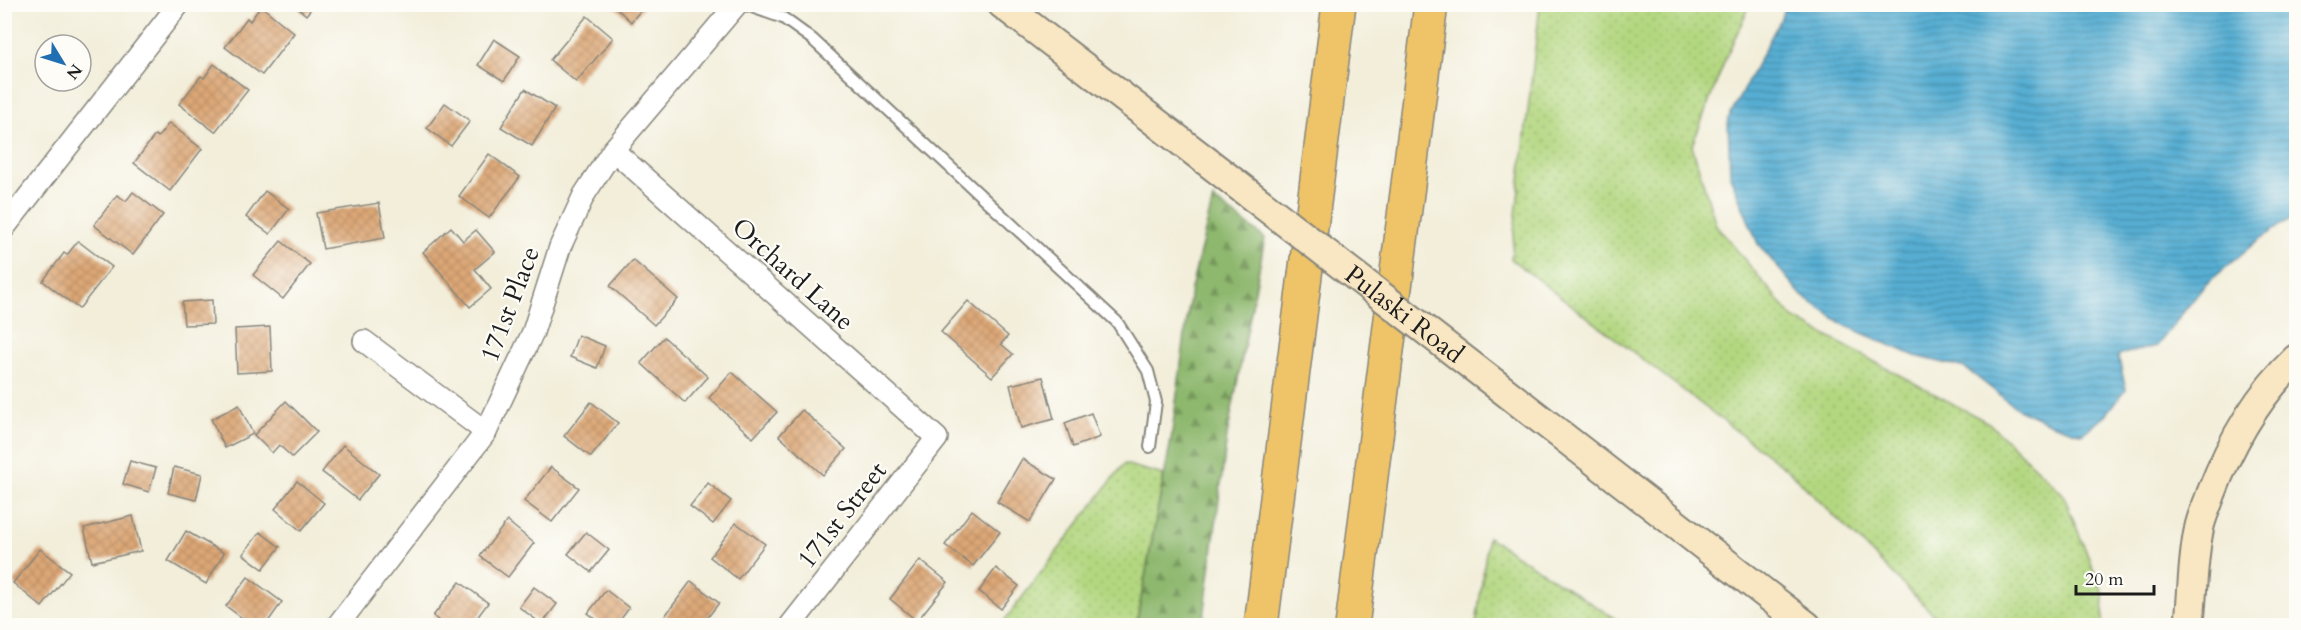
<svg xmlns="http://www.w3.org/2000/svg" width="2301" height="630" viewBox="0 0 2301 630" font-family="Cardo,serif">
<defs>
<pattern id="grass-dots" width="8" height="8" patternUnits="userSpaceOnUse" patternTransform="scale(1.5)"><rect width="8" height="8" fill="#b3d780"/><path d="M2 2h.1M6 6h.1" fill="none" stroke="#99b86e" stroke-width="1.8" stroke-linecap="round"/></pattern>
<pattern id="forest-firs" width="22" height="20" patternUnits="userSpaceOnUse" patternTransform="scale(1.5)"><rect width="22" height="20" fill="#8eb86e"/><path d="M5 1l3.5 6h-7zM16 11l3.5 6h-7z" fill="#73955a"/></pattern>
<pattern id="water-rules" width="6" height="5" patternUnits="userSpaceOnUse" patternTransform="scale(1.5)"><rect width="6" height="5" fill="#56aed3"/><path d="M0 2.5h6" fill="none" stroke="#468daa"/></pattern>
<pattern id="building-cross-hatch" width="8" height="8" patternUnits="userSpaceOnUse" patternTransform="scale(1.5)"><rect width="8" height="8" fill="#dca776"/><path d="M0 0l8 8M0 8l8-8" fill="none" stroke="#bc8f66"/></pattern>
</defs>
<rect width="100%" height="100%" fill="#fdfcf7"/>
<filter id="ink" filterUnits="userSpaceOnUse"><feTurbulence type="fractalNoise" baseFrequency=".0167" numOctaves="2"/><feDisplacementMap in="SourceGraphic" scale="12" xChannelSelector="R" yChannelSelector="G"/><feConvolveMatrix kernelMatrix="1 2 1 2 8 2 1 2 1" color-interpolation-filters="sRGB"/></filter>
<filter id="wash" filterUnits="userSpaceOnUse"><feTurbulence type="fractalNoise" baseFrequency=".008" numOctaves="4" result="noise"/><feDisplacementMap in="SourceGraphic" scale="24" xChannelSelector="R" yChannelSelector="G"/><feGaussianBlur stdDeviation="1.35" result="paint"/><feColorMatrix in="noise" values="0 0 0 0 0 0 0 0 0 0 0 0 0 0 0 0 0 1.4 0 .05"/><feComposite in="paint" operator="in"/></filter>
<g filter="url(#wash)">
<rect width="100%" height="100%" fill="#f2eeda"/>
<!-- grass -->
<g fill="url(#grass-dots)" stroke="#687a4e" stroke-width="1.5">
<polygon points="1540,5 1750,5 1727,55 1692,146 1716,225 1793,318 1989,423 2063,494 2104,596 2103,625 1944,625 1789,471 1511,259"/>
<polygon points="1124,464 1164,475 1136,625 1001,625"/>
<polygon points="1488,537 1625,625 1476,625"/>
</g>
<!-- forest -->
<polygon fill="url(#forest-firs)" stroke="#556a45" stroke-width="1.5" points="1213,199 1265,238 1227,436 1203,625 1136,625 1171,440 1191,289"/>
<!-- water -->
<polygon fill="url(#water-rules)" stroke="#396578" stroke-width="1.5" points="1785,5 2296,5 2296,215 2257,241 2204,286 2157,346 2118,355 2126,389 2106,415 2082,434 2051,424 2018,409 1965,368 1915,356 1846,326 1802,296 1758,244 1730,176 1728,119 1781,18"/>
<g id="blocks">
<!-- building -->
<g fill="url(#building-cross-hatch)">
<polygon points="293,4 315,4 306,15"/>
<polygon points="612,4 646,4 631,22"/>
<polygon points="261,6 294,33 262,75 225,47 247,18 250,21"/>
<polygon points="587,16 613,38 576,82 550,60"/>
<polygon points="494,39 520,56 504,81 478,65"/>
<polygon points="214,64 248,90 215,132 179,104 201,76 204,78"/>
<polygon points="525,89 555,108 532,146 501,127"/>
<polygon points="445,103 470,121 451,146 427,128"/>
<polygon points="169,123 202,149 170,191 134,163 155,135 158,137"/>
<polygon points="489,154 520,177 489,218 459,196"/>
<polygon points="265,191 289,209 270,234 246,217"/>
<polygon points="133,192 163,215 133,255 94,225 117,195 126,201"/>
<polygon points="379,203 385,238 323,249 316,213"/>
<polygon points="451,227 463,241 476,230 495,252 475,269 491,289 470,307 423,252"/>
<polygon points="78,241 112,267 79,309 43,281 64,253 67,255"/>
<polygon points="281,241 310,264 283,299 253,275"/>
<polygon points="633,260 678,299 654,325 610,286"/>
<polygon points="212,300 213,324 184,325 182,302"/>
<polygon points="968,301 1008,336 1001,344 1013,354 992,377 941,332"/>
<polygon points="270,327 272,371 237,373 235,329"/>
<polygon points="578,335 605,346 597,368 570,357"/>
<polygon points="664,337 708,377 685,403 641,363"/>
<polygon points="732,372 777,412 753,438 709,398"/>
<polygon points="1043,377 1054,419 1021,428 1010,385"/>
<polygon points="286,401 317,432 292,457 279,445 272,453 254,435"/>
<polygon points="591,402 618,423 591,457 564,436"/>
<polygon points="239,405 253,434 225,448 211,419"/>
<polygon points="802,410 846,449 823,475 779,436"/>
<polygon points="1091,413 1100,437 1073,447 1065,423"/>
<polygon points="343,445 379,474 358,500 322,472"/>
<polygon points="1022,459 1056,479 1030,522 997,502"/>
<polygon points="130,461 156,468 149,492 123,484"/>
<polygon points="174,467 202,474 196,500 168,493"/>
<polygon points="551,467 579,488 552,522 524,501"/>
<polygon points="297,481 324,503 301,531 275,509"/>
<polygon points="708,483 731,501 713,524 690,506"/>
<polygon points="972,510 1000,532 973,566 945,545"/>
<polygon points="133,516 141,551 92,562 84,528"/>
<polygon points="507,521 534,543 508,577 480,556"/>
<polygon points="736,523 765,544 738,579 710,557"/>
<polygon points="186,531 224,553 206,584 168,561"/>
<polygon points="260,532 280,547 263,569 243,554"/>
<polygon points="586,532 609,550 591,572 568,554"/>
<polygon points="40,549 70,572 42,607 13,583"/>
<polygon points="920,560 948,582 917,621 890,599"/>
<polygon points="996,568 1019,586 1001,609 979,591"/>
<polygon points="248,577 282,602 265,626 253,626 226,606"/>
<polygon points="691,581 719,603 701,626 677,626 665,616"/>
<polygon points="460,582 488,603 471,626 445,626 433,616"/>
<polygon points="534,587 557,604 542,624 519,607"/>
<polygon points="606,590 629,608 616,626 605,626 588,613"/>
</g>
</g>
</g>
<g filter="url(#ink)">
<use href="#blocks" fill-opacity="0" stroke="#87857b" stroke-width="1.5"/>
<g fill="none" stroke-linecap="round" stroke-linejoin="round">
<defs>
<polyline id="lane" points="743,4 783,18 812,39 1117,322 1148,371 1156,402 1150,447"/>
<g id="street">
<polyline points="613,150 937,438 790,626"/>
<polyline points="4,228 179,4"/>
<polyline points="364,341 486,432"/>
<polyline points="337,626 486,432 533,332 560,247 584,195 613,150 737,4"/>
</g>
<g id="secondary">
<polyline points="1002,4 1205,160"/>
<polyline points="1498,386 1807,626"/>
<path d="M 2189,626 C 2193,593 2192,561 2199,529 C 2201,517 2207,506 2211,494 C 2230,444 2257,396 2296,359"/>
</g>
<g id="highway">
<polyline points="1261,626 1339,4"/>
<polyline points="1352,626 1431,4"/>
</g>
</defs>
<!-- lane casing -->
<use href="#lane" stroke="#87857b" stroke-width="14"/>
<!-- street casing -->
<use href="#street" stroke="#87857b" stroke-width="24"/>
<!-- secondary casing -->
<use href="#secondary" stroke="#87857b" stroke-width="32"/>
<!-- highway casing -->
<use href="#highway" stroke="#87857b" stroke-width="36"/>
<!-- lane -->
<use href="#lane" stroke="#fff" stroke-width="10"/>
<!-- street -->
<use href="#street" stroke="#fff" stroke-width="21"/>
<!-- secondary -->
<use href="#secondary" stroke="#f9e7c3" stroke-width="28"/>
<!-- highway -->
<use href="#highway" stroke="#efc469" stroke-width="33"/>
<defs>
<g id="secondary-bridge">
<path id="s1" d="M 1205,160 L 1498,386"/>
</g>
</defs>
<!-- secondary-bridge casing -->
<use href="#secondary-bridge" stroke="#87857b" stroke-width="32" stroke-linecap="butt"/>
<!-- secondary-bridge -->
<use href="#secondary-bridge" stroke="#f9e7c3" stroke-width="28"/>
</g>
</g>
<g text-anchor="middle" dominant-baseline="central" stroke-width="4.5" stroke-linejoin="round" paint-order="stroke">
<!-- street labels -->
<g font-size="26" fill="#1c1c1c" stroke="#fdfcf7">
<text transform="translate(793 274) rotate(42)">Orchard Lane</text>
<text transform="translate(510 304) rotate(-69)">171st Place</text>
<text stroke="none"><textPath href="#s1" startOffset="252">Pulaski Road</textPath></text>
<text transform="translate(842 515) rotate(-52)">171st Street</text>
</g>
</g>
<!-- margin -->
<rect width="2301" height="630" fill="none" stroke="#fdfcf7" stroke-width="24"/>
<!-- north arrow -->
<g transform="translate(63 63) rotate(128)"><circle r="28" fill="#fdfcf7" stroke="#a3a29f" stroke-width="1.5"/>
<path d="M0-4.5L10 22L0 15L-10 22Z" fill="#1f6fb2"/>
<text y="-9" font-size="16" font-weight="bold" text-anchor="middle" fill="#1c1c1c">N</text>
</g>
<!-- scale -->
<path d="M2076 585v9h78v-9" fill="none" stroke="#1c1c1c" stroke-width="3"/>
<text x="2085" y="585" font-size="18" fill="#1c1c1c" stroke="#fdfcf7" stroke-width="4.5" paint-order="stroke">20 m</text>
</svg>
